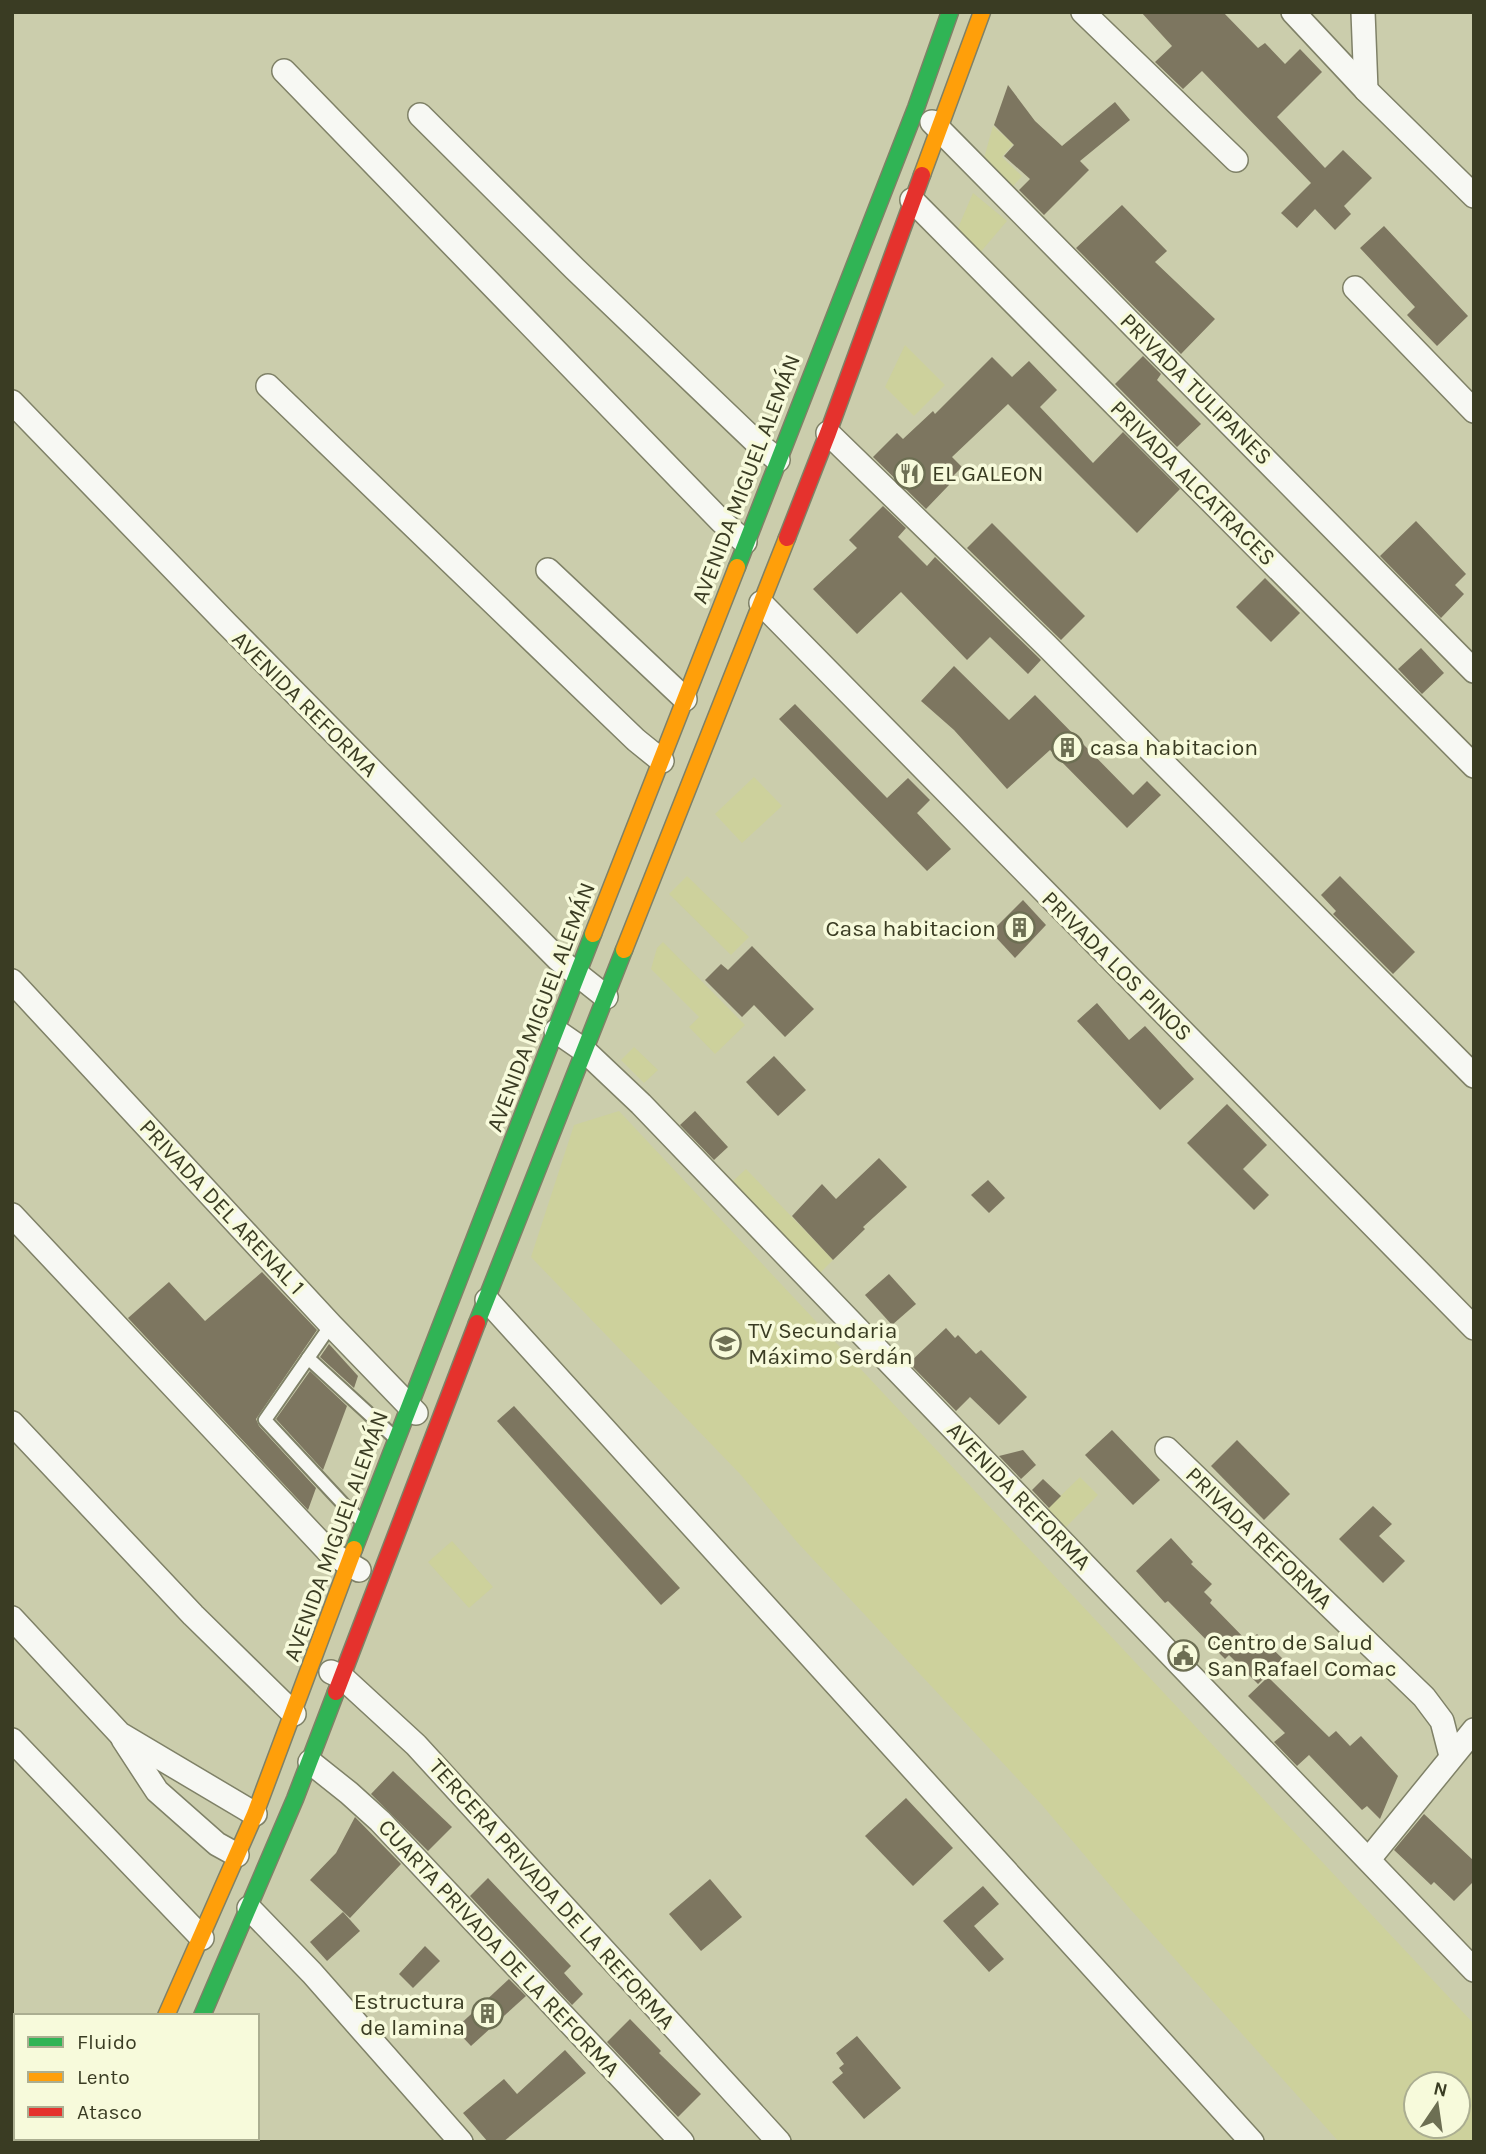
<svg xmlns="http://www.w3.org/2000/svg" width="1486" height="2154" viewBox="0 0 1486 2154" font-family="Karla,sans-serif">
<rect width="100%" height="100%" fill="#cbcdac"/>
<!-- built -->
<g fill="#cdd19c" fill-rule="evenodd">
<polygon points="993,126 1013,144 1002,157 1022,176 1009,191 982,165"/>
<polygon points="973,193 1007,221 978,255 955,235"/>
<polygon points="905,345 945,385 914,416 885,387"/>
<polygon points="754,777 782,806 742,843 715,814"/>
<polygon points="687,876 749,937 731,955 669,894"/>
<polygon points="663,942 745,1025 715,1054 689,1027 699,1017 651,969 657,948"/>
<polygon points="634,1047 658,1070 644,1083 621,1060"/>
<path d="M 619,1111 L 1474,2024 L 1474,2142 L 1339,2142 L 1131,1910 L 1042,1805 L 797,1542 L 741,1475 L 531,1257 L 574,1125 ZM 1416,2084 L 1458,2084 L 1458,2126 L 1416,2126 Z"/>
<polygon points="746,1169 833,1260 819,1274 732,1182"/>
<polygon points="1080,1477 1098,1495 1064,1529 1046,1510"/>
<polygon points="452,1541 493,1587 469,1608 428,1562"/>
</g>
<!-- building -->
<g fill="#7d7660">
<polygon points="1141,12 1223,12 1258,48 1265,43 1285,64 1300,49 1322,72 1277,117 1325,168 1343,150 1372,178 1344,206 1351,214 1335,230 1315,209 1297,228 1281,213 1311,183 1202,71 1183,89 1155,62 1172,46"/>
<polygon points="1008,85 1035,121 1062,146 1115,102 1130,120 1080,161 1089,170 1044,215 1019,190 1030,179 1004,156 1014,145 994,125"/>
<polygon points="1122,205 1167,251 1155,262 1215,319 1181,354 1076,248"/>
<polygon points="1384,226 1468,316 1437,346 1407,315 1415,307 1360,248"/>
<polygon points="1143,356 1161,374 1157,380 1201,424 1177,447 1115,384"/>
<polygon points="992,357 1012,377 1029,361 1057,390 1040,407 1093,463 1123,432 1180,489 1137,533 1008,404 952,457 962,467 947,482 949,485 926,509 873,457 897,433 903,439 933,411 935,414"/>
<polygon points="883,506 906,528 898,537 927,566 935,557 1041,660 1028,674 990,637 967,660 901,592 857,634 813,589 857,548 849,540"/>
<polygon points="1416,521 1466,574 1455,585 1464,594 1441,618 1380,556"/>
<polygon points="992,523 1085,616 1061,640 967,548"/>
<polygon points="1265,578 1300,613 1271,642 1236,607"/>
<polygon points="1421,648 1444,673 1422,694 1398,669"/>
<polygon points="954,666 1009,720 1035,695 1133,795 1147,781 1161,795 1127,828 1050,750 1007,789 954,730 921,701"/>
<polygon points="795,704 887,798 908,778 930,800 917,813 951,849 927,871 779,719"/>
<polygon points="1340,876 1415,952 1393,974 1333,914 1336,911 1321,895"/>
<polygon points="1023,900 1046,925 1015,958 991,932"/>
<polygon points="752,946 814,1009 785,1037 754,1005 742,1017 705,980 721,964 728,970"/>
<polygon points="1097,1003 1129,1040 1145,1026 1194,1079 1160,1110 1077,1021"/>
<polygon points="774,1056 806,1090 778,1116 746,1082"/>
<polygon points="1227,1104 1267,1145 1243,1169 1269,1195 1254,1210 1187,1143"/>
<polygon points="695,1111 728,1147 714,1160 680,1125"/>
<polygon points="879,1158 907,1187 863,1227 865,1229 833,1260 792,1216 822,1184 836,1199"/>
<polygon points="988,1180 1005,1198 989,1213 971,1195"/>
<polygon points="262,1272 317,1330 256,1419 259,1426 316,1488 308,1510 128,1318 169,1282 205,1321"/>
<polygon points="889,1274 916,1304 892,1325 865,1295"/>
<polygon points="946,1328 955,1338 958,1335 976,1354 981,1350 1027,1397 999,1425 970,1397 956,1411 909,1363"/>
<polygon points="329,1344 358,1376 354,1388 320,1357"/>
<polygon points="310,1371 347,1406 323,1470 276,1419"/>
<polygon points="514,1406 680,1588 661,1605 497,1421"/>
<polygon points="1112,1430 1160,1480 1133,1505 1085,1455"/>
<polygon points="1237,1440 1290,1494 1264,1520 1211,1466"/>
<polygon points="1023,1450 1036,1465 1021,1479 999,1456"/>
<polygon points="1043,1479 1061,1496 1049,1508 1032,1490"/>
<polygon points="1373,1506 1392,1524 1379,1536 1405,1561 1383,1583 1339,1539"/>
<polygon points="1171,1538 1193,1562 1191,1564 1212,1584 1204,1592 1212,1600 1210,1603 1248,1642 1257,1634 1283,1659 1258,1684 1229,1655 1225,1659 1168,1601 1165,1603 1136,1571"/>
<polygon points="1268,1677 1329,1737 1336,1731 1350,1746 1361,1736 1398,1776 1380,1819 1367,1806 1362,1810 1309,1755 1297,1766 1274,1742 1285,1733 1248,1696"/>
<polygon points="393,1771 452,1827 428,1851 371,1794"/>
<polygon points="906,1798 953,1848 913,1886 865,1836"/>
<polygon points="1424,1814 1474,1861 1474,1881 1454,1901 1434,1882 1431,1885 1394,1850"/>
<polygon points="355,1817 401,1864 350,1918 310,1880 336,1853"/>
<polygon points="488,1878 571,1966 564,1973 583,1994 572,2005 470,1896"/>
<polygon points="710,1879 742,1917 701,1951 669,1914"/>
<polygon points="983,1886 999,1904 974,1926 1004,1959 989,1972 943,1921"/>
<polygon points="343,1912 360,1931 327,1961 310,1942"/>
<polygon points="425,1946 440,1961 413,1988 399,1974"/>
<polygon points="509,1979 526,1996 471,2046 455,2029"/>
<polygon points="630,2019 661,2051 659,2053 701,2094 678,2117 607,2042"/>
<polygon points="857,2036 901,2088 864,2119 832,2082 843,2073 839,2068 844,2064 836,2053"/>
<polygon points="565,2050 586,2073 503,2142 488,2142 463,2113 504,2079 517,2094"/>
</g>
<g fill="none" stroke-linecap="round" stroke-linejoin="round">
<defs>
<g id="lane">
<polyline points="331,1325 265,1420 346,1507 362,1521"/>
<polyline points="308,1358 393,1436"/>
</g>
<g id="street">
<polyline points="1083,12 1236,160"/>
<polyline points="1293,12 1366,90 1474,196"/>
<polyline points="1363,12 1366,90"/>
<polyline points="284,71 721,521 745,542"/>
<polyline points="420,115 575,269 757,443 778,460"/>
<polyline points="932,122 1474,671"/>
<polyline points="912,200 1474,766"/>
<polyline points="1355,288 1474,411"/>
<polyline points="268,386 636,740 662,761"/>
<polyline points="12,402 226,623 558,959 606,997"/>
<polyline points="828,433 1046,645 1474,1076"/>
<polyline points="548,570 685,699"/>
<polyline points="761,603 1474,1328"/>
<polyline points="12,981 331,1325 416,1413"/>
<polyline points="556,1031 585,1051 641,1104 1474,1970"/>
<polyline points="12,1215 329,1552 359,1570"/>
<polyline points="487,1300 1252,2142"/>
<polyline points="12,1423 193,1615 294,1714"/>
<polyline points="1167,1449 1424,1697 1442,1721 1451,1756"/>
<polyline points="12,1618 120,1734 255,1814"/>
<polyline points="331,1672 342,1677 416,1745 779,2142"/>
<polyline points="123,1739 157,1791 217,1844 237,1855"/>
<polyline points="12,1740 202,1938"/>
<polyline points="310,1762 349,1793 380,1821 682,2142"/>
<polyline points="1369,1859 1474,1730"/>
<polyline points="249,1908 312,1973 461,2142"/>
<polyline points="237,2138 240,2142"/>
</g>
<g id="fast">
<polyline points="737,567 916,108 950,12"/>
<polyline points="477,1323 624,950"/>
<polyline points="354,1549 593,934"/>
<polyline points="202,2016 295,1799 336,1692"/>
<polyline points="144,2142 146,2138"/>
</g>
<g id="slow">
<polyline points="922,175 982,12"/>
<polyline points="593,934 737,567"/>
<polyline points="624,950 787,538"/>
<polyline points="166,2016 255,1814 354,1549"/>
</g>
<g id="jam">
<polyline points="787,538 828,433 922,175"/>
<polyline points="336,1692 477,1323"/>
<polyline points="108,2142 110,2138"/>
</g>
</defs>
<!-- lane casing -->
<use href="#lane" stroke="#7f8167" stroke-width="16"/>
<!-- street casing -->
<use href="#street" stroke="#7f8167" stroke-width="26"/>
<!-- fast casing -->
<use href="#fast" stroke="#7f8167" stroke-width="19"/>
<!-- slow casing -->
<use href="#slow" stroke="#7f8167" stroke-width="19"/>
<!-- jam casing -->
<use href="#jam" stroke="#7f8167" stroke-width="19"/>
<!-- lane -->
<use href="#lane" stroke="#f7f8f3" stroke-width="12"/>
<!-- street -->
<use href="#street" stroke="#f7f8f3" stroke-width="23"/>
<!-- fast -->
<use href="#fast" stroke="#30b455" stroke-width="16"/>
<!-- slow -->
<use href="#slow" stroke="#ff9f0a" stroke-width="16"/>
<!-- jam -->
<use href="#jam" stroke="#e5322d" stroke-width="16"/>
</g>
<!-- icons -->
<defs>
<symbol id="restaurant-ring" viewBox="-11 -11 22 22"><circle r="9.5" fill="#f7fadb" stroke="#6d6f53" stroke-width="1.5"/><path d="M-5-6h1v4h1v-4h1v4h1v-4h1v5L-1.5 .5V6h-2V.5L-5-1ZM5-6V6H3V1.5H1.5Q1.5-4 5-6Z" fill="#6d6f53"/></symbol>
<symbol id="building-ring" viewBox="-11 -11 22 22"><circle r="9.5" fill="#f7fadb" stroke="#6d6f53" stroke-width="1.5"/><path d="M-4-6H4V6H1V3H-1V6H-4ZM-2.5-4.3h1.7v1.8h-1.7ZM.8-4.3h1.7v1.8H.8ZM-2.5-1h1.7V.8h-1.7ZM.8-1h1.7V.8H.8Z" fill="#6d6f53"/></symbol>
<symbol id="school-ring" viewBox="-11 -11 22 22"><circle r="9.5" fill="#f7fadb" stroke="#6d6f53" stroke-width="1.5"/><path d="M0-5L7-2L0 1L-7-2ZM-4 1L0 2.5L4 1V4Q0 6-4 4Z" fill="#6d6f53"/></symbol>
<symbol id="civic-ring" viewBox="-11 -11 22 22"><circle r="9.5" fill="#f7fadb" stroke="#6d6f53" stroke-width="1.5"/><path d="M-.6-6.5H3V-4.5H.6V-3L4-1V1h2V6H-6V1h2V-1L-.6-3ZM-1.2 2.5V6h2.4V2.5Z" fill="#6d6f53"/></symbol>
</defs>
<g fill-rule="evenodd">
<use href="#restaurant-ring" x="892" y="456" width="35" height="35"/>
<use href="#building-ring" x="1050" y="730" width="35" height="35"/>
<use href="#building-ring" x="1002" y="910" width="35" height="35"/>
<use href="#school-ring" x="708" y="1326" width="35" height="35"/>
<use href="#civic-ring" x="1166" y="1638" width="35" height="35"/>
<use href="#building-ring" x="470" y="1996" width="35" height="35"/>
</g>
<g text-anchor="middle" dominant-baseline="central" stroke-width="7" stroke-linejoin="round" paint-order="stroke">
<!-- street labels -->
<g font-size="23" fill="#3a3c23" stroke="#f7fadb">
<text transform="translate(1196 389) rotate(45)">PRIVADA TULIPANES</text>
<text transform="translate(746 479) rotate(-69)">AVENIDA MIGUEL ALEMÁN</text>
<text transform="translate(1193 483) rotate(45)">PRIVADA ALCATRACES</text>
<text transform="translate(305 704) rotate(45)">AVENIDA REFORMA</text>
<text transform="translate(1117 966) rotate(45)">PRIVADA LOS PINOS</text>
<text transform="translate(541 1007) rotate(-69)">AVENIDA MIGUEL ALEMÁN</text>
<text transform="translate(222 1207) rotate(47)">PRIVADA DEL ARENAL 1</text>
<text transform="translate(1019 1496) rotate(46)">AVENIDA REFORMA</text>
<text transform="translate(336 1536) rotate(-70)">AVENIDA MIGUEL ALEMÁN</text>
<text transform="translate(1259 1538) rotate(44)">PRIVADA REFORMA</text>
<text transform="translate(552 1894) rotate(48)">TERCERA PRIVADA DE LA REFORMA</text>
<text transform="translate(499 1948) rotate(47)">CUARTA PRIVADA DE LA REFORMA</text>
</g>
<!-- poi labels -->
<g font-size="23" fill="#3a3c23" stroke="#f7fadb" text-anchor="start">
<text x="932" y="473">EL GALEON</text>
<text x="1090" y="747">casa habitacion</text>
<text x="996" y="928" text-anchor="end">Casa habitacion</text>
<text x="748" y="1330">TV Secundaria<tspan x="748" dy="26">Máximo Serdán</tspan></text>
<text x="1207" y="1642">Centro de Salud<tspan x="1207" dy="26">San Rafael Comac</tspan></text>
<text x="465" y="2001" text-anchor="end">Estructura<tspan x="465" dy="26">de lamina</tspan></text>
</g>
</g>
<!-- border -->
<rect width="1486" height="2154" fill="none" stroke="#3a3c23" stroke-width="28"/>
<!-- legend -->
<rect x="14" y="2014" width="245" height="126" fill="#f7fadb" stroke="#abae91" stroke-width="2"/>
<rect x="28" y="2037" width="35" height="10" fill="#30b455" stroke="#abae91" stroke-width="2"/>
<text x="77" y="2049" font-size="21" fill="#3a3c23">Fluido</text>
<rect x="28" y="2072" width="35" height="10" fill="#ff9f0a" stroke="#abae91" stroke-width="2"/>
<text x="77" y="2084" font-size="21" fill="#3a3c23">Lento</text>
<rect x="28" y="2107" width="35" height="10" fill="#e5322d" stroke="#abae91" stroke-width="2"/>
<text x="77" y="2119" font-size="21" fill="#3a3c23">Atasco</text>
<!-- north arrow -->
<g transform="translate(1437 2105) rotate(13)"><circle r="33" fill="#f7fadb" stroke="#abae91" stroke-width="2"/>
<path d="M0-5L12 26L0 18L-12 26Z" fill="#6d6f53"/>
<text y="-10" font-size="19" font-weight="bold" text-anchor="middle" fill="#3a3c23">N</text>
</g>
</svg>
